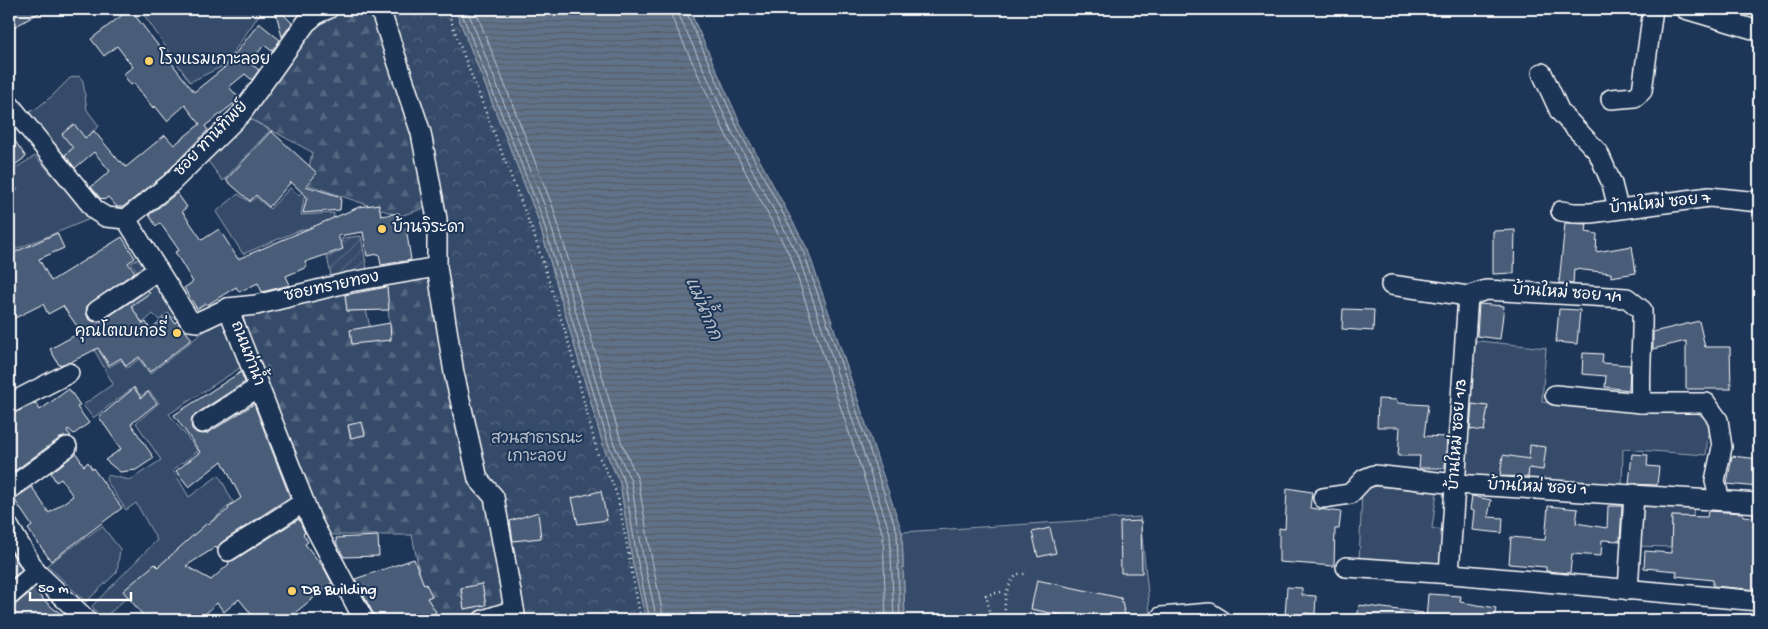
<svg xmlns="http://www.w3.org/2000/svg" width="1768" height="629" viewBox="0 0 1768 629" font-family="'Gochi Hand','Playpen Sans Thai',sans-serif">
<defs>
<pattern id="forest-firs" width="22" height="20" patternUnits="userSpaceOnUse" patternTransform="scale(1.25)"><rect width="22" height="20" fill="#364b69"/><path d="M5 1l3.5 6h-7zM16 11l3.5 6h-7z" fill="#546680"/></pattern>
<pattern id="park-crowns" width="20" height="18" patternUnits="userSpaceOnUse" patternTransform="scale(1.25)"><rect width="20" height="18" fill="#364b69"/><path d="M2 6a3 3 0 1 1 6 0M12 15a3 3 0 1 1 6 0" fill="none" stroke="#546680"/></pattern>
<pattern id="garden-furrows" width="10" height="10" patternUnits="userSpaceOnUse" patternTransform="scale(1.25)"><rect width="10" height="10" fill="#364b69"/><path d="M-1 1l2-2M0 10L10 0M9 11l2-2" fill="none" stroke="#546680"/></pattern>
<pattern id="water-rules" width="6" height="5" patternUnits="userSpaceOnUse" patternTransform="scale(1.25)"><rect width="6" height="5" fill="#617289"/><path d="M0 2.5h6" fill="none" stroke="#555d67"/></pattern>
</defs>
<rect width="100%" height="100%" fill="#1d3557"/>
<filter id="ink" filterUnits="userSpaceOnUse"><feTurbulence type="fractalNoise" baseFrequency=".02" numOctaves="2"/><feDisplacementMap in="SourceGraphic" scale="10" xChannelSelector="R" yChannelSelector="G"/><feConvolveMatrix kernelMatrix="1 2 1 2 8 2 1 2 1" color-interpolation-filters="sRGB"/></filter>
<g filter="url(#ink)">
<!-- grass -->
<g fill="#364b69" stroke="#9aa5b4">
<polygon points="140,9 263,9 225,65 190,82"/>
<polygon points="79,76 83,81 87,110 99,126 59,160 25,114 37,108 52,96 70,78"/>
<polygon points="244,116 270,130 223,181 205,157"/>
<polygon points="35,156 65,189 90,219 9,252 9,194 18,190 9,179 9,172"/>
<polygon points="290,188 299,195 306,188 301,215 334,213 333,221 295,232 243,254 216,212 238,194 250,202 256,197 270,209"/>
<polygon points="140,258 177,315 173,318 168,313 159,320 153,314 143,323 139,318 116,332 106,318 102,320 100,316 96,318 83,300 94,293 104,304 141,277 131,263"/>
<polygon points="228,318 246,364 169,414 198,451 173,470 189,497 219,475 233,502 102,620 92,606 157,540 136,503 126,510 106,480 107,475 130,480 161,460 136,423 159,403 149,391 141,396 134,387 93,418 83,405 113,384 96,353 89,344 105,345 99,351 109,367 121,360 127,368 139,359 150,374 202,333"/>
<polygon points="1469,340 1546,348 1542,402 1594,408 1669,413 1696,412 1709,422 1706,455 1623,449 1622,489 1460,481"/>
<polygon points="1376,486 1437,492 1432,528 1448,532 1447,571 1359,562 1362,491"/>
<polygon points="1637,502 1694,504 1693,517 1672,516 1671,547 1635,546"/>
<polygon points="1140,517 1150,613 1125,616 1126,620 907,620 905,618 902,532"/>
<polygon points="102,526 120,549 117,572 86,602 47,565"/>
</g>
<!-- forest -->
<g fill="url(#forest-firs)" stroke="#9aa5b4" fill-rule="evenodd">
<polygon points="328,9 380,9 434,205 400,216 306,184 312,152 241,114"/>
<path d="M 437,267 L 494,497 L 514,610 L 457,620 L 429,620 L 412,535 L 327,535 L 228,308 ZM 386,286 L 391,339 L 370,327 L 366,310 L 347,311 L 345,293 ZM 362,423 L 365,435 L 350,438 L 348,426 ZM 482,584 L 485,605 L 464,609 L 461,588 Z"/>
</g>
<!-- park -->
<polygon fill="url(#park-crowns)" stroke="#9aa5b4" points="380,9 455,9 537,216 604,448 620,483 632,559 646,620 516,620 494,497 478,479 437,219"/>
<!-- garden -->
<polygon fill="url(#garden-furrows)" stroke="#9aa5b4" points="361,236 368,274 332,281 327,256 339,252 337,244 342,243 342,238"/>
<!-- water -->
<polygon fill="url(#water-rules)" stroke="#a0aab8" points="455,9 689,9 742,127 808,250 902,532 905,618 907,620 646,620 632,559 620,483 604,448 537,216"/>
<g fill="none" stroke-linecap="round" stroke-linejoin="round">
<!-- shore -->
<g stroke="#c0c7d0" stroke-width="1">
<polyline points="460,9 541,214 609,446 625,483 637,558 650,620"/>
<polyline points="467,9 547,212 614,444 631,481 643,557 657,620"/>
<polyline points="475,9 554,210 621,441 638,480 651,555 664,620"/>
<polyline points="671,9 672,18 726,135 791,258 883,535 886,620"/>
<polyline points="678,9 679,15 732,132 798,255 890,533 894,620"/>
<polyline points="685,9 738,129 804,253 897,532 900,620"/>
</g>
</g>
<!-- building -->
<g fill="#4a5d79" stroke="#fff">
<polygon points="9,9 46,9 9,30"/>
<polygon points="130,9 194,92 225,67 259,23 280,40 272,51 264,45 250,63 259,70 252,80 245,74 229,87 239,98 237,101 205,126 208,130 163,176 123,207 117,207 108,197 104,200 102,198 101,199 91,187 110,171 94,152 75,168 65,155 73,148 62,134 74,124 85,138 94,131 120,162 121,161 126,167 165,135 174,145 200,124 185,105 167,121 155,106 153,108 134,83 131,85 123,74 133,67 117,46 104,56 91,39"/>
<polygon points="275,9 278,9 292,23 282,37"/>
<polygon points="271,131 317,173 306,186 341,197 340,210 303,213 307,197 291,182 269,207 256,195 250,201 226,180"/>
<polygon points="9,132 26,157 9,169"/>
<polygon points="177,193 187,207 182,211 202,240 219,229 238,259 359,207 379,204 381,216 399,213 401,229 406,228 411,260 381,265 379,254 367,256 363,232 338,236 343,249 305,262 307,267 286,276 290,285 262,292 258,283 239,292 236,287 207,305 206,303 197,309 184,288 193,282 175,252 179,250 160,223 156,226 149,215"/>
<polygon points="1565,223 1587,224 1586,232 1597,234 1596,252 1632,246 1636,273 1611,277 1611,273 1574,269 1573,284 1559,283"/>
<polygon points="1515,230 1514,273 1493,274 1493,231"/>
<polygon points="57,233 64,248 39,259 51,281 122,237 135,258 128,263 135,272 87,306 86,312 88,318 92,321 97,322 103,320 148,290 150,293 131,306 143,324 146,322 150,329 169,315 175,323 177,321 192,339 150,372 139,357 126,366 121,358 109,365 98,348 71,362 59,365 50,349 81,332 63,306 48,314 43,304 9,321 9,255"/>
<polygon points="387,287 389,310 347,311 345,295"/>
<polygon points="1479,304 1504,306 1500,339 1477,336"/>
<polygon points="1343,309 1374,310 1373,331 1342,329"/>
<polygon points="1559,309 1580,310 1577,344 1556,342"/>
<polygon points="1699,321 1705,347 1730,347 1731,389 1686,389 1686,341 1653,349 1653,332"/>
<polygon points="390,323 391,340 352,344 350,330"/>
<polygon points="1583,353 1603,354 1602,363 1630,365 1629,390 1605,387 1606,376 1582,374"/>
<polygon points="241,372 245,382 196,414 192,417 191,423 192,429 197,433 203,434 208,433 254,404 290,497 222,542 217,549 216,547 186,566 211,580 229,564 228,562 234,560 299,519 305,533 303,534 308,542 305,544 324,568 332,583 286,620 256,620 239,599 224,612 217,603 199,620 147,620 123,591 155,564 158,567 207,523 208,524 229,509 228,507 241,498 222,461 189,487 176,471 200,452 174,415"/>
<polygon points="134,388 141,398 148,392 157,403 131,424 154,458 136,470 120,472 105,460 121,449 99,417"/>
<polygon points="69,389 80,405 77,407 89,423 74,434 68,429 67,431 71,436 60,438 9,475 9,415 36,403 40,410"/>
<polygon points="1378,399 1397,400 1397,403 1428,405 1424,436 1447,437 1445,468 1419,468 1420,456 1398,456 1400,427 1377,427"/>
<polygon points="1472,404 1488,406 1484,431 1470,429"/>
<polygon points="362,422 365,435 351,438 348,425"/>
<polygon points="1530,445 1546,447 1543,470 1529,468 1528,477 1500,476 1503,455 1529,459"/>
<polygon points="76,453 84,466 88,462 92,469 93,468 122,508 51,561 28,529 32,526 14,499 32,487 49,513 73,496 61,479 56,482 51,473"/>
<polygon points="1632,454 1648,455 1647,466 1659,467 1657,485 1629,484"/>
<polygon points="1732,456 1759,459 1759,487 1727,484"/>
<polygon points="1287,488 1312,492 1310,508 1341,512 1339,529 1335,529 1334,566 1279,562 1279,528 1285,529"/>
<polygon points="601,491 607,520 578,524 572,498"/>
<polygon points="1472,496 1491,500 1488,517 1503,518 1502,533 1472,530 1474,511 1470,510"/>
<polygon points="1548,506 1578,509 1576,523 1607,528 1608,506 1622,506 1620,541 1602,540 1601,556 1572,554 1570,573 1546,571 1546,567 1509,564 1511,537 1545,540"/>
<polygon points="1708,511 1743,513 1743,516 1756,517 1755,532 1759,532 1759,590 1713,586 1713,580 1676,576 1677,571 1644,568 1645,551 1671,553 1672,516 1707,517"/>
<polygon points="538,512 541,538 513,541 510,521"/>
<polygon points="1141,521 1142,573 1121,573 1120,522"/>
<polygon points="1050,528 1056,553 1038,557 1032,532"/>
<polygon points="378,536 379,556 344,557 337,545 336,538"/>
<polygon points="9,548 22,570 9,581"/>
<polygon points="414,559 424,585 426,584 432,596 427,598 436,612 424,620 375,620 374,615 355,579"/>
<polygon points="1037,580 1121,598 1126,620 1085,620 1031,609"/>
<polygon points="482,584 486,605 464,609 461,588"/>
<polygon points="1287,587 1302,588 1302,595 1316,596 1315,614 1305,613 1304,617 1285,616"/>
<polygon points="33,590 54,609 71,620 9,620 9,607 16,604"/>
<polygon points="1428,594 1461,596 1460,602 1496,608 1494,620 1426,620"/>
<polygon points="1359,605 1423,613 1422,620 1357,620"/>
</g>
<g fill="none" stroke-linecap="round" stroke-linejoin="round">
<defs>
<g id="minor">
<polyline points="380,9 421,133 437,219 437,267 454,373 478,479 494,497 516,620"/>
<polyline points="1685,9 1759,31"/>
<polyline points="1542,73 1560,112 1598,152 1612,184 1618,208"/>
<polyline points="1611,99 1635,97 1642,91 1653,9"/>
<polyline points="9,104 96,211 106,217 126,219 190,321 198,322 228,308 256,305 350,282 437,267"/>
<polyline points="1561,211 1574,213 1591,213 1709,197 1759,202"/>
<polyline points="126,219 170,184 241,114 306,23 318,13 328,9"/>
<path d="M 1391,285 L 1468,296 L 1486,290 L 1627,298 L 1642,310 C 1643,341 1639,372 1641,403 L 1706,403 L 1718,420 L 1722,447 L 1715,481 L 1720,500"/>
<polyline points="228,308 312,522 364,620"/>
<polyline points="97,311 158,270"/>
<polyline points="1555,395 1641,403"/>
<polyline points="9,404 69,373"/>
<polyline points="202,423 259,387"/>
<polyline points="9,489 67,447"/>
<polyline points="1323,498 1350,494 1364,479 1374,475 1456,484 1759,503"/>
<polyline points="9,527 36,572 87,620"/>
<polyline points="228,551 304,502"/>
<polyline points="1346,567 1452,574 1759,601"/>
<polyline points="1449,574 1468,296"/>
<polyline points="1628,590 1634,494"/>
<polyline points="9,596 36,572"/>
<polyline points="483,620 514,610"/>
<polyline points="1159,620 1161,617 1210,613 1221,620"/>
</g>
</defs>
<!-- minor casing -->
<use href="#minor" stroke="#fff" stroke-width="22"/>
<!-- path -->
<g stroke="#fff" stroke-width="2.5" stroke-dasharray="1 4" stroke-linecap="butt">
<polyline points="447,9 462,51 534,235 567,337 598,455 612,482 618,498 641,620"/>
<polyline points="992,620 986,595 1001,592 1005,594"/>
<path d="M 1006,620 C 1003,603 1005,585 1018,574 L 1026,574"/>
</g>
<!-- minor -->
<use href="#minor" stroke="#1d3557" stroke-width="19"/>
</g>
</g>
<!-- markers -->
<g fill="#ffd166" stroke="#1d3557" stroke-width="2">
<circle cx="149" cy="61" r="5"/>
<circle cx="382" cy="229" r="5"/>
<circle cx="177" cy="333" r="5"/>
<circle cx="292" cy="591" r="5"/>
</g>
<g text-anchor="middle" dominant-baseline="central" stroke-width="4" stroke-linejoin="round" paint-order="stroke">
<!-- poi labels -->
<g font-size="16" fill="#fff" stroke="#1d3557" text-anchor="start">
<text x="159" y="61">โรงแรมเกาะลอย</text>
<text x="392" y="229">บ้านจิระดา</text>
<text x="167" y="333" text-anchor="end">คุณโตเบเกอรี่</text>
<text x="302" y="591">DB Building</text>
</g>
<!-- street labels -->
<g font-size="16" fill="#fff" stroke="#1d3557">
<text transform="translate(212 140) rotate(-46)">ซอย ทานทิพย์</text>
<text transform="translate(1660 205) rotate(-6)">บ้านใหม่ ซอย 7</text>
<text transform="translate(332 288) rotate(-12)">ซอยทรายทอง</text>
<text transform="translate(1567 295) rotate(4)">บ้านใหม่ ซอย 1/1</text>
<text transform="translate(246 354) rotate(69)">ถนนท่าน้ำ</text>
<text transform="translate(1459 435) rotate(-86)">บ้านใหม่ ซอย 1/3</text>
<text transform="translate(1537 489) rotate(3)">บ้านใหม่ ซอย 1</text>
</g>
<!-- park labels -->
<g font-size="16" fill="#b9c0ca" stroke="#1d3557">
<text x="537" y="440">สวนสาธารณะ<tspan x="537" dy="18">เกาะลอย</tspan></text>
</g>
<!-- water labels -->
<g font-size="18" font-style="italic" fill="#b8c0ca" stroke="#1d3557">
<text transform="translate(702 309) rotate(67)">แม่น้ำกก</text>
</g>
</g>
<!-- margin -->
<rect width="1768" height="629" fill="none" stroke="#1d3557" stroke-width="30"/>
<rect x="15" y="15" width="1738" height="599" fill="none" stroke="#fff" stroke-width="2" filter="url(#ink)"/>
<!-- scale -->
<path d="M30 592v8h101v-8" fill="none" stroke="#ffffff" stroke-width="2.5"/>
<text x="38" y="592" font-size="15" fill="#ffffff" stroke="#1d3557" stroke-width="4" paint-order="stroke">50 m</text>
</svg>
